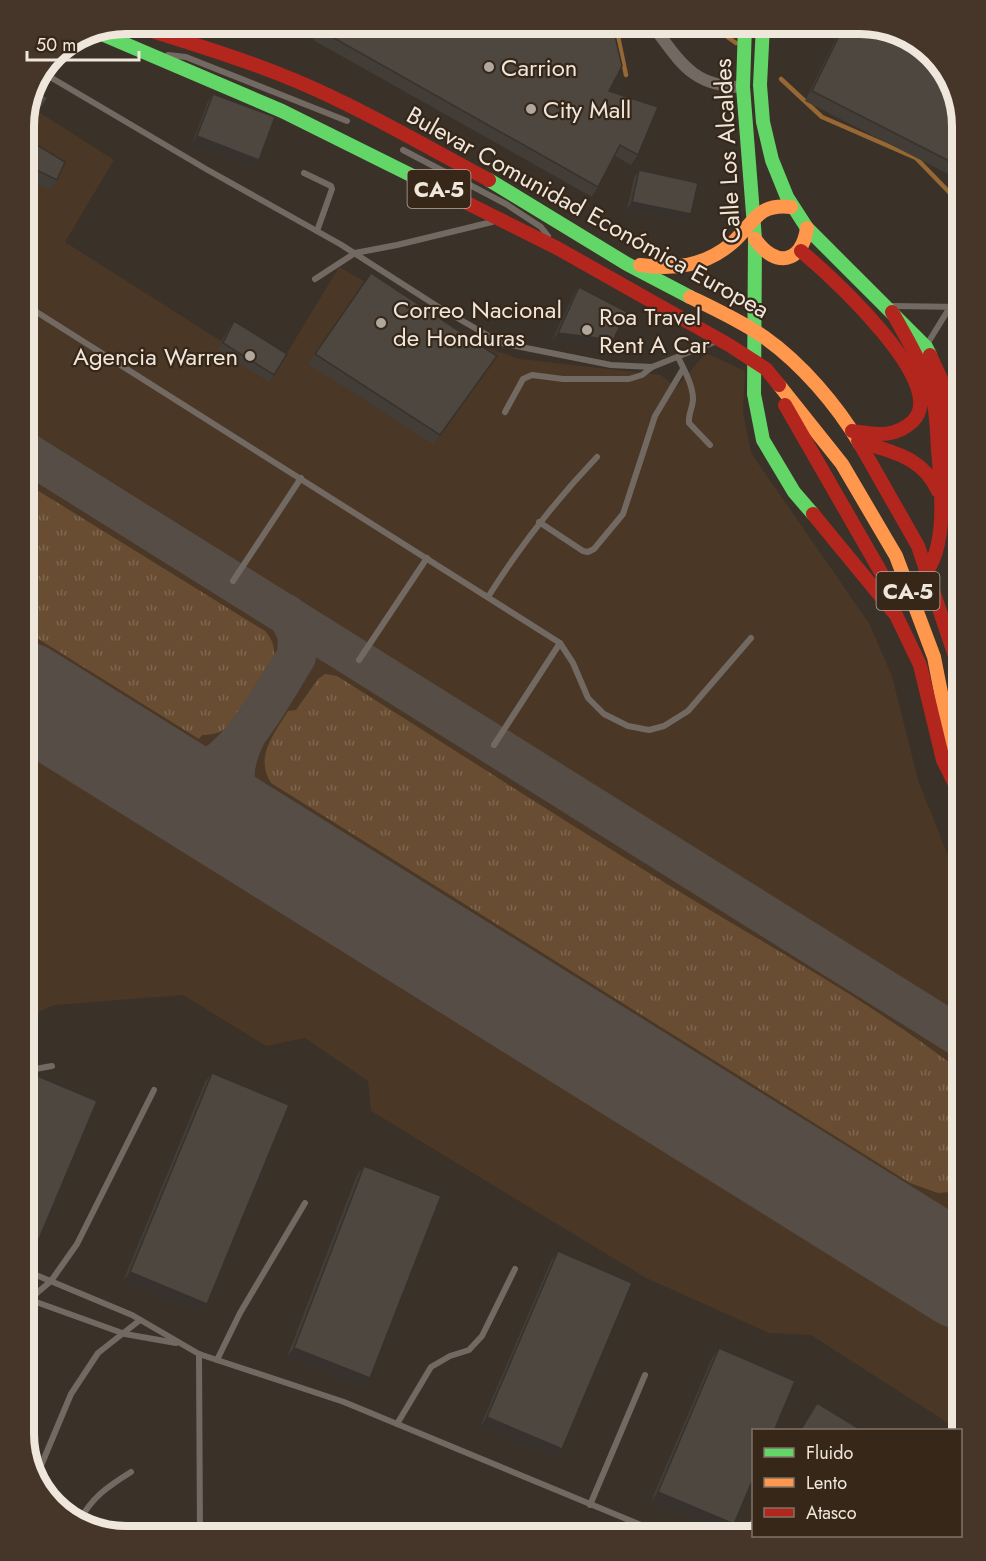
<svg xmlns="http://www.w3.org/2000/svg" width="986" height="1561" viewBox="0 0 986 1561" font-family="Jost,sans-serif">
<defs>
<pattern id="grass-tufts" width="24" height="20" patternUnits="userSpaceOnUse" patternTransform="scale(1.5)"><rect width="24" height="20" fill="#684d32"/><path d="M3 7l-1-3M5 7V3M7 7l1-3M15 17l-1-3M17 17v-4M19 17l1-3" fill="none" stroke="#7e674f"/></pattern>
</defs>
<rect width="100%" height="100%" fill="#3a3129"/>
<!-- built -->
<polygon fill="#4a3725" points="32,102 39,112 114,160 65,242 221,341 229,328 282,361 339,267 476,344 520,359 661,375 676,387 706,353 745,371 743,412 751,453 869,623 892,676 918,780 962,890 962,1432 811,1335 769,1333 646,1278 371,1111 368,1081 305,1038 266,1046 183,995 55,1005 24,1018 24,120"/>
<!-- grass -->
<g fill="url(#grass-tufts)">
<path d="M 24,482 L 265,631 C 272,639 275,646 274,657 C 273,666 237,720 228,727 C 220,733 212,735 202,735 L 199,739 L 24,630 Z"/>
<path d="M 325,674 L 337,676 C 447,745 556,816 667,884 C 766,945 870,1001 962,1072 L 962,1191 L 938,1193 L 910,1183 L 271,783 C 254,757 275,733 288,711 L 296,710 L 318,679 Z"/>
</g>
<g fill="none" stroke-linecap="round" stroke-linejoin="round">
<!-- stream -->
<g stroke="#976734" stroke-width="4.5">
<polyline points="712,26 736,43"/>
<polyline points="616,27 626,75"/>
<polyline points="781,79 822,117 916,158 949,192 962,210"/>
</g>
<!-- taxiway -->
<g stroke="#564d46" stroke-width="40">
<polyline points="24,451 962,1038"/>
<path d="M 246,735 C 224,778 236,804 262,841"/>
<path d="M 147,770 C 164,773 181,777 198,773 C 239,761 274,691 296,657 C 300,638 297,629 286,614"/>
<polyline points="902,1241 926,1241 962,1233"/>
</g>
<!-- runway -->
<polyline stroke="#564d46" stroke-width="102" points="24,693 962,1278"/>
<!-- lane -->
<g stroke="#726a62" stroke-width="6">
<polyline points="168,55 186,57 347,121"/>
<polyline points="45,74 206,169 340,244 440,308 501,343 611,365 652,367 717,341"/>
<polyline points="403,150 506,204 541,227 548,236"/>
<polyline points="304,173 331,186 332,189 317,231"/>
<polyline points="315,279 355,253 397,245 492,222"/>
<polyline points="24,304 560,643 573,663 588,698 604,714 628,726 649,730 664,726 688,711 751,638"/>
<polyline points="893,306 962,307"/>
<polyline points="926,346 950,307"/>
<path d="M 678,357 C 684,370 693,385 693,399 C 693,407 688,414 689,423 L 710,445"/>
<polyline points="505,412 523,379 532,375 563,379 629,379 642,375 652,367"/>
<polyline points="539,522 583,551 588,552 594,549 623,514 655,416 683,369"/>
<polyline points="233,581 301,478"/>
<path d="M 488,597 C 520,546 556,500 597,457"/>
<polyline points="359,660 427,558"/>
<polyline points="494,745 560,643"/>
<polyline points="24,1071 52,1066"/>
<polyline points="24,1270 132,1315 199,1354 344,1402 670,1537"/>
<polyline points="25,1298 125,1334 176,1343"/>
<polyline points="24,1304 51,1281 77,1244 154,1090"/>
<polyline points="199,1354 200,1537"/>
<polyline points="217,1360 240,1313 305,1203"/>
<polyline points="397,1424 431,1367 450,1356 469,1350 482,1336 515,1269"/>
<polyline points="35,1480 71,1394 98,1353 140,1320"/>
<polyline points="590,1505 645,1375"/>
<path d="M 78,1523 C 92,1497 107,1487 131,1472"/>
<polyline points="803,1536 806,1537"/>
<polyline points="743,1537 754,1521"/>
</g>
<!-- street -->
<path stroke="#726a62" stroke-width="12" d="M 653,26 C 681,63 693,87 743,87"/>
<!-- fast -->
<g stroke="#63d668" stroke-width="14">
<polyline points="745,25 743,87 755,239 754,394 763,440 794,492 813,514"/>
<polyline points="763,25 760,85 763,122 772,160 787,197 807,228 926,347 930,355"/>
<polyline points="97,32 282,111 457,198"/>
<polyline points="489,180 627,264 690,297"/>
</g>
<!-- slow -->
<g stroke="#ff974d" stroke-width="14">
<path d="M 755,239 C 775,268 802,264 807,228"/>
<path d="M 640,265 C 674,270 705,266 732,243 C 754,224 756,203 791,207"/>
<path d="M 690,297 C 715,309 741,321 764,337 C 801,363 837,405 860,444"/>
<polyline points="779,385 842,464 896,556 934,657 962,800"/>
</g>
<!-- jam -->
<g stroke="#b3261e" stroke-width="14">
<path d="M 152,31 C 200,46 248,61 294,80 C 361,108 425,146 489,180"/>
<polyline points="457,198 557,248 729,345 766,369 779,385"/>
<path d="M 801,251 C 828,274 951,384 913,421 C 894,439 875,434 852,431"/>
<polyline points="930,355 941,379 957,537 961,666"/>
<path d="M 785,405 L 886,581 C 896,586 907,587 917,581 C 950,558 941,486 938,450 C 937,435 937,419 934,404 C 926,370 909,342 892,312"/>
<path d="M 858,441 C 891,452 922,456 938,491"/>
<polyline points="860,444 918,546 962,677"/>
<polyline points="813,514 896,615 920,665 943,760 956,786"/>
</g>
</g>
<!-- wall -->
<g fill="#433d37">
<polygon points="845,24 861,31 864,24 867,24 955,161 962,159 962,206 953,197 952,184 954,177 805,101 839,33"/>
<polygon points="741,25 734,35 723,26"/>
<polygon points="613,27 609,91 638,155 631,165 615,156 598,187 592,197 313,40 292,32 225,30"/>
<polygon points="213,94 253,167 192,144 208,101"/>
<polygon points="24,137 57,180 50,190 24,177"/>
<polygon points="639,170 691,214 686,222 627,209 634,178"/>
<polygon points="371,273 497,356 433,444 308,364"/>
<polygon points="579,287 608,347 552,340 574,294"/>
<polygon points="234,321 274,375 269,382 218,350 229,328"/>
<polygon points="212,1073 200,1313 123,1281 205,1082"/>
<polygon points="364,1166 364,1387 287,1357 357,1175"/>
<polygon points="558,1251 562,1449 555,1459 480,1427 551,1261"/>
<polygon points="719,1348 727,1534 651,1501 712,1358"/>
</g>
<!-- shaded-wall -->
<g fill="#37322d">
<polygon points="318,29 320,30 313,40 292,32 225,30"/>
<polygon points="197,136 259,160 253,167 192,144"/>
<polygon points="632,202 691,214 686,222 627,209"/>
<polygon points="558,333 613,340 608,347 552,340"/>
<polygon points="24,1233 39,1239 32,1249 24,1245"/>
<polygon points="130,1272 207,1304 200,1313 123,1281"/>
<polygon points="294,1348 370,1378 364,1387 287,1357"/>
<polygon points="487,1417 562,1449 555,1459 480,1427"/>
<polygon points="658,1492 734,1524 727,1534 651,1501"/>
</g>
<!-- building -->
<g fill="#4e4740" stroke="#37322d" stroke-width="1.5">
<polygon points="845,24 848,24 863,32 867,24 917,41 951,81 962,126 962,146 955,161 962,159 962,189 960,188 959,175 961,167 812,91"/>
<polygon points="613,27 622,66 609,91 658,107 638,155 620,145 598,187 318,29"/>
<polygon points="37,91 48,98 24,132 24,120"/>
<polygon points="213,94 275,117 259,160 197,136"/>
<polygon points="24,137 65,162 57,180 24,164"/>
<polygon points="639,170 698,183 691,214 632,202"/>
<polygon points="371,273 497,356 440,435 315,354"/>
<polygon points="579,287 627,312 613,340 558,333"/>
<polygon points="234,321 287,354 274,375 223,343"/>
<polygon points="28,1072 97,1101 39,1239 24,1233 24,1081"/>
<polygon points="212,1073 289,1105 207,1304 130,1272"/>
<polygon points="364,1166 441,1196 370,1378 294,1348"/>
<polygon points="558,1251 632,1283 562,1449 487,1417"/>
<polygon points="719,1348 795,1381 774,1431 753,1431 753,1479 734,1524 658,1492"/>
<polygon points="817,1403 863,1431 800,1431"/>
</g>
<!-- markers -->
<g fill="#b0a79d" stroke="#362719" stroke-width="2">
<circle cx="489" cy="67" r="6"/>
<circle cx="531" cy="109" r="6"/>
<circle cx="381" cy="323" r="6"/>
<circle cx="587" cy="330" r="6"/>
<circle cx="250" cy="356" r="6"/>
</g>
<g text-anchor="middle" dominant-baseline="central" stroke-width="4.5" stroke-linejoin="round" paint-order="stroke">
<!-- shield labels -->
<g fill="#362719" stroke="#b8ada2" stroke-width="1.5">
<rect x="407.5" y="170" width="63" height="38" rx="4.5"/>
<rect x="876.5" y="572" width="63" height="38" rx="4.5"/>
</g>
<g font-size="22" font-weight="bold" fill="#efe6dc">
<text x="439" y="189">CA-5</text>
<text x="908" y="591">CA-5</text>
</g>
<!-- poi labels -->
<g font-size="24" fill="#efe6dc" stroke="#362719" text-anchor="start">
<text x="501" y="67">Carrion</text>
<text x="543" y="109">City Mall</text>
<text x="393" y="309">Correo Nacional<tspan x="393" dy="28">de Honduras</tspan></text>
<text x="599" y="316">Roa Travel<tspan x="599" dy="28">Rent A Car</tspan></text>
<text x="238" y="356" text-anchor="end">Agencia Warren</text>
</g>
<!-- street labels -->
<g font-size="24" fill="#efe6dc" stroke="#362719">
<text transform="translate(727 151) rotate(-93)">Calle Los Alcaldes</text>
<text transform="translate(588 212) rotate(29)">Bulevar Comunidad Económica Europea</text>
</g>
</g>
<!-- crop -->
<path d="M0 0H986V1561H0ZM126 34H860A92 92 0 0 1 952 126V1434A92 92 0 0 1 860 1526H126A92 92 0 0 1 34 1434V126A92 92 0 0 1 126 34Z" fill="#453629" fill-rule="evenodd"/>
<path fill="none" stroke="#efe6dc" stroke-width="8" d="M126 34H860A92 92 0 0 1 952 126V1434A92 92 0 0 1 860 1526H126A92 92 0 0 1 34 1434V126A92 92 0 0 1 126 34Z"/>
<!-- legend -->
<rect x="752" y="1429" width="210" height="108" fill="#362719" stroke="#807367" stroke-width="1.5"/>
<rect x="764" y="1448" width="30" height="9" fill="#63d668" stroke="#807367" stroke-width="1.5"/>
<text x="806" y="1459" font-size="18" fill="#efe6dc">Fluido</text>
<rect x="764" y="1478" width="30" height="9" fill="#ff974d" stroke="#807367" stroke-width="1.5"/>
<text x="806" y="1489" font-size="18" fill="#efe6dc">Lento</text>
<rect x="764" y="1508" width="30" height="9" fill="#b3261e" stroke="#807367" stroke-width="1.5"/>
<text x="806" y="1519" font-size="18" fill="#efe6dc">Atasco</text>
<!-- scale -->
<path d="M27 51v9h112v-9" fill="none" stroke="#efe6dc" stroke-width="3"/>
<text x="36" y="51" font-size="18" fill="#efe6dc" stroke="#362719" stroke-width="4.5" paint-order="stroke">50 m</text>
</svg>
